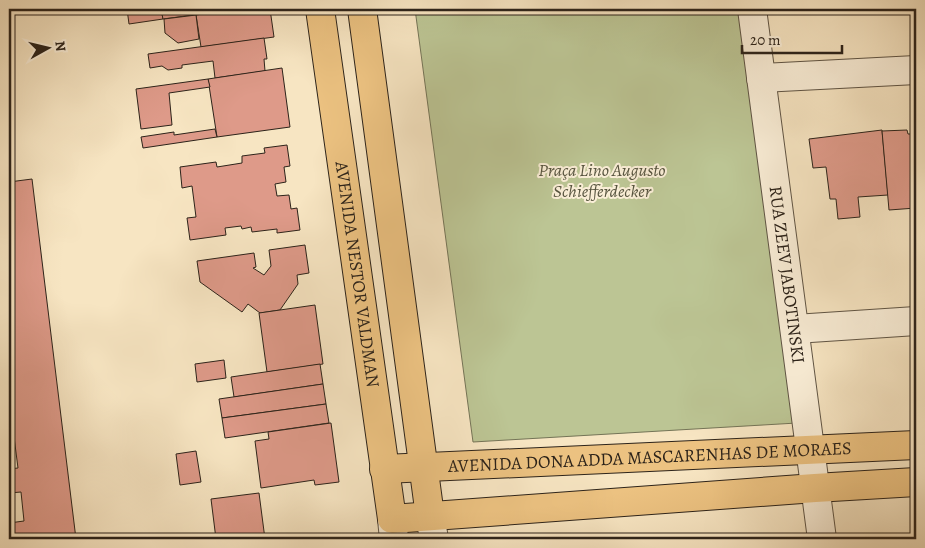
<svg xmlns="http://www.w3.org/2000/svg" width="925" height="548" viewBox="0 0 925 548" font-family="Alegreya,serif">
<rect width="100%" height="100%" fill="#f7e5c2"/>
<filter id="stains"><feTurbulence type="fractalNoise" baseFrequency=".004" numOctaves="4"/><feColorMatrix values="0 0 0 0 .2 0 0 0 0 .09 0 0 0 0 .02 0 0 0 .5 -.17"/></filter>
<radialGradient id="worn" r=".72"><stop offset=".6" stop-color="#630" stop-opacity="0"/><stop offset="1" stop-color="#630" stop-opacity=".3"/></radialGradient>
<!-- green -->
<polygon fill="#bcc594" stroke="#747457" points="415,9 743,9 797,423 473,442"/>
<!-- building -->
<g fill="#de9a89" stroke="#2c231a">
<polygon points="127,9 161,9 163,19 129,24"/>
<polygon points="161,9 238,9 163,19"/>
<polygon points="238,9 270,9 274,37 201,47 196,15"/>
<polygon points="836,9 890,9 890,10 837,13"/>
<polygon points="196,15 199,39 178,43 165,33 164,19"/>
<polygon points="264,38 267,59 264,59 265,71 215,78 213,61 182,65 182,68 168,70 162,66 150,68 148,54"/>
<polygon points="282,68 290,127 217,137 208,79"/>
<polygon points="208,79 210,87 169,93 172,125 141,129 136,89"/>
<polygon points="215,129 217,137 143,148 141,137 174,132 174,135"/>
<polygon points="882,130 888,195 858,197 860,217 838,219 836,199 830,199 826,167 813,168 809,139"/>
<polygon points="907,130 908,134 916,134 916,208 889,210 882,131"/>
<polygon points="287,145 290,166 284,167 286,182 275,184 277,196 289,195 291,209 297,208 300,230 277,233 277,229 252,232 251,227 242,229 241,226 225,228 226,235 190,240 187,218 196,217 192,186 182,188 180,167 216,162 217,167 242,163 242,156 265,153 264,148"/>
<polygon points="32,179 76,539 9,539 9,523 24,521 21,492 9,493 9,469 18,468 9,398 9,182"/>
<polygon points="305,245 309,273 297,275 298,284 280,310 260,313 248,304 242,312 200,282 197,261 254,253 256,267 253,268 264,275 271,266 269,250"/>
<polygon points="315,305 323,364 267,372 259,313"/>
<polygon points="224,360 226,378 197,382 195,364"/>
<polygon points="320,364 323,384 234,397 231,377"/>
<polygon points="323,384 326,404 222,418 219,399"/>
<polygon points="326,404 329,423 225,438 222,418"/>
<polygon points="331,423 339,482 315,485 314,480 261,488 255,441 269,439 268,432"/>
<polygon points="196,451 201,482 180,485 176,454"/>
<polygon points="259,493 265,539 216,539 211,499"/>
</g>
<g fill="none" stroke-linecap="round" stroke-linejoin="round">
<defs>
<g id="minor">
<path id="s1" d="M 752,9 L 822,539"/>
<polyline points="761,78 916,70"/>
<polyline points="795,329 916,321"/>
<polyline points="430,516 434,539"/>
<polyline points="392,519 394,539"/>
</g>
<g id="major">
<path id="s2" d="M 320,9 L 392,519 L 815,488 L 916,482"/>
<polyline points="362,9 430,516"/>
<path id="s3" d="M 384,469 L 916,445"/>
</g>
</defs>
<!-- minor casing -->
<use href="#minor" stroke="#5f5444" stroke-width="30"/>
<!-- major casing -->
<use href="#major" stroke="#2c231a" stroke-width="30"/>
<!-- minor -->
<use href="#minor" stroke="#faeed7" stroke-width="28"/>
<!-- major -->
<use href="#major" stroke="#ecc281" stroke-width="28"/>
</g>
<g text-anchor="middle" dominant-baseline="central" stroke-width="4" stroke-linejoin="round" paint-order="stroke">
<!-- park labels -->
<g font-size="18" font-style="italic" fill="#57543f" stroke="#faeed7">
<text x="602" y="170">Praça Lino Augusto<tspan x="602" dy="21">Schiefferdecker</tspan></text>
</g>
<!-- street labels -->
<g font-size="18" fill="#2c231a" stroke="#faeed7">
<text stroke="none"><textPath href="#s2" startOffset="268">AVENIDA NESTOR VALDMAN</textPath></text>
<text stroke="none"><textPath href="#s1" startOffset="268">RUA ZEEV JABOTINSKI</textPath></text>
<text stroke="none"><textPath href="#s3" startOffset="266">AVENIDA DONA ADDA MASCARENHAS DE MORAES</textPath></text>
</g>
</g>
<!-- margin -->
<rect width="925" height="548" fill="none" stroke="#f7e5c2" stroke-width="30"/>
<rect x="10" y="10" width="905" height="528" fill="none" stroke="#2c231a" stroke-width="2.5"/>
<rect x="15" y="15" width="895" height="518" fill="none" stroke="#2c231a"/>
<!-- north arrow -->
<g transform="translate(48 48) rotate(82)" stroke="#faeed7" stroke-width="4" paint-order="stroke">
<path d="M0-4L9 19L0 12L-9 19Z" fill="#2c231a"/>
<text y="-8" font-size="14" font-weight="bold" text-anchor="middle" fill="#2c231a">N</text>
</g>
<!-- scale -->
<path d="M742 45v8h100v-8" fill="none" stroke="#2c231a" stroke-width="2.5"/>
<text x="750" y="45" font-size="15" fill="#2c231a" stroke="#faeed7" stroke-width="4" paint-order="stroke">20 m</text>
<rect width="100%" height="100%" filter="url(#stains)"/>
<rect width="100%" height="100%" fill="url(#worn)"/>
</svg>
